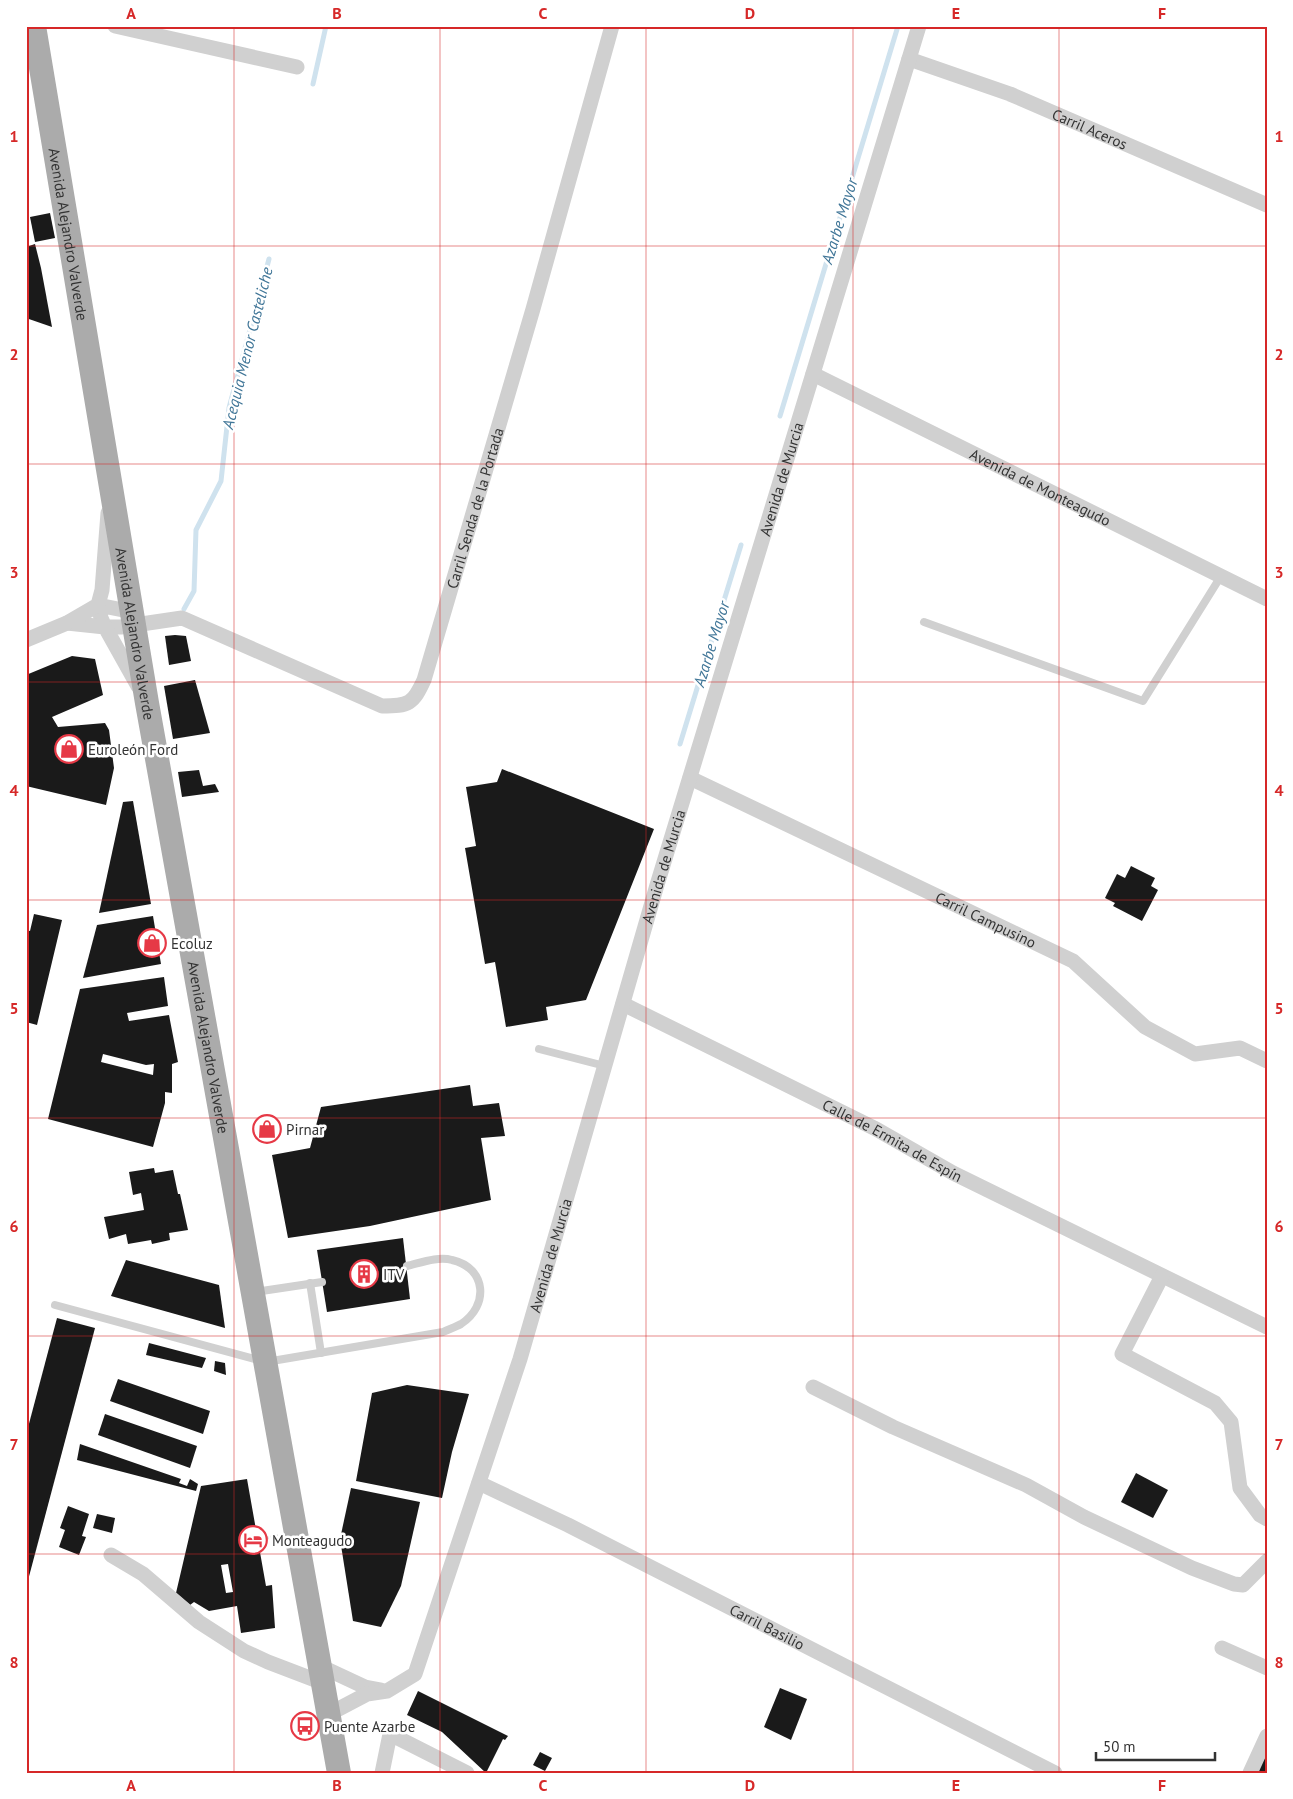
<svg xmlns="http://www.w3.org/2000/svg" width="1293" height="1799" viewBox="0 0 1293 1799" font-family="'PT Sans',sans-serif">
<rect width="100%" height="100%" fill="#fff"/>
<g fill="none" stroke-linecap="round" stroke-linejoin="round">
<!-- stream -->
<g stroke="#cfe2ee" stroke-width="5">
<polyline points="313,84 326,26"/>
<polyline points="780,416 898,26"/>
<polyline points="184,609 194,591 196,530 221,481 229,408 269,259"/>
<polyline points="680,744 741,545"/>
</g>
</g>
<!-- building -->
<g fill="#1a1a1a" fill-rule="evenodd">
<polygon points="50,213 55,238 35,242 30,217"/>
<polygon points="35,244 41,268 52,327 26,318 26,247"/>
<polygon points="175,635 186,636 191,661 169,665 165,636"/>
<polygon points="72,656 95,659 103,695 52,717 58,727 105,723 109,730 114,768 106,805 26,786 26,675"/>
<polygon points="195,680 210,733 173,739 164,686"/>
<polygon points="502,769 654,829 586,1000 546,1007 548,1020 506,1027 495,962 485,964 465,848 476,846 466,787 497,782"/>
<polygon points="199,770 203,786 215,784 219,792 182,797 178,772"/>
<polygon points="133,801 151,904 99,913 123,802"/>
<polygon points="1131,866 1155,878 1151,886 1158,890 1142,921 1113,906 1115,903 1105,898 1117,874 1125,878"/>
<polygon points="34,914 62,920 37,1025 26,1022 26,930 30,931"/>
<polygon points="153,916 161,964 83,978 97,925"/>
<path d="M 164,977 L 168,1006 L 127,1013 L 129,1021 L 169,1015 L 178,1062 L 172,1064 L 172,1093 L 165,1092 L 165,1103 L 153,1147 L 48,1119 L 80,989 ZM 103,1054 L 146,1065 L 154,1064 L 153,1075 L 101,1062 Z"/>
<polygon points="470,1085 473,1106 499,1103 505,1136 481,1138 491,1200 370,1226 288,1238 272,1155 310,1148 321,1107"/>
<polygon points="154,1168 155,1173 173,1170 178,1194 180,1194 188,1230 169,1233 170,1240 152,1244 151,1240 128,1244 126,1234 109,1239 104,1217 144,1210 141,1193 133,1195 129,1172"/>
<polygon points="403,1238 410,1299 327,1312 317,1250"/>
<polygon points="126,1260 219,1285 225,1328 111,1296"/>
<polygon points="57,1318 95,1328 27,1584 26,1435"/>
<polygon points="149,1343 206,1358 202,1368 146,1355"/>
<polygon points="215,1361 225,1363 226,1375 214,1371"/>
<polygon points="118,1379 210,1411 203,1434 110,1401"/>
<polygon points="407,1385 469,1394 452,1452 442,1498 356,1481 372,1393"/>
<polygon points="105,1414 197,1446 190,1468 98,1435"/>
<polygon points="80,1444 181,1479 179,1483 187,1486 190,1479 198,1484 196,1491 77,1460"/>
<polygon points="1136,1473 1168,1490 1153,1518 1121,1502"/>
<path d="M 247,1479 L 266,1586 L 272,1585 L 275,1628 L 241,1633 L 237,1606 L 209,1611 L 194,1602 L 190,1605 L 176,1593 L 201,1486 ZM 228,1564 L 233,1592 L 226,1593 L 221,1565 Z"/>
<polygon points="351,1488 420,1502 401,1586 381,1627 353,1621 340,1539"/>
<polygon points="68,1506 89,1514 82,1536 86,1537 79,1555 59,1547 65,1530 60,1528"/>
<polygon points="97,1514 115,1518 112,1533 93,1528"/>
<polygon points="780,1688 807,1699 791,1740 764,1727"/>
<polygon points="418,1691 508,1736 505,1740 503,1739 486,1773 442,1732 407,1715"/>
<polygon points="540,1752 552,1758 545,1771 533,1765"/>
<polygon points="1267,1753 1267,1773 1256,1773"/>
</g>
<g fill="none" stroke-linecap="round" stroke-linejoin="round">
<!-- path -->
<polyline stroke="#cdcdcd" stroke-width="3" stroke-dasharray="2.5 2.5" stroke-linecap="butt" points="261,1539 278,1536"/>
<!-- lane -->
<g stroke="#d0d0d0" stroke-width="8">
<polyline points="924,622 1143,701 1221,576"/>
<polyline points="539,1049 605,1066"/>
<polyline points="310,1283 321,1353"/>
<polyline points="255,1292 322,1282"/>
<path d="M 55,1305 L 266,1362 L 443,1332 C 449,1329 456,1327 461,1324 C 489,1306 487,1268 452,1260 C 438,1256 420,1263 407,1266"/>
</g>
<!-- street -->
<g stroke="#d0d0d0" stroke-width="15">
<polyline points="115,26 297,67"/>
<path id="s1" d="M 909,59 L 1010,94 L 1267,205"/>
<path id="s2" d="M 813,374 L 1267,599"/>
<path id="s3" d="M 133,612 L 98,605 L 101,618 L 105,627 L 121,627 L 182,618 L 382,706 C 409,706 413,704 424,680 L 533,309 L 612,26"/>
<polyline points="67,623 105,627 138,686"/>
<polyline points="26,640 67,623 98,605 102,590 108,513"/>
<path id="s4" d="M 690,778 L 1073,961 L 1145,1027 L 1195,1054 L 1240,1048 L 1267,1061"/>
<path id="s5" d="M 623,1004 L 876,1129 L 953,1173 L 1267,1327"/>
<polyline points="1162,1276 1122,1354 1215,1403 1231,1422 1240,1488 1260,1515 1267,1519"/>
<polyline points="813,1387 893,1427 1026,1485 1084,1517 1192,1568 1234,1584 1243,1585 1267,1561"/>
<path id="s6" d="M 479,1483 L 568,1525 L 1055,1773"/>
<polyline points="111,1555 143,1574 199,1622 244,1651 268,1662 323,1683"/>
<polyline points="1222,1648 1267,1668"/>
<polyline points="320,1666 365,1687 381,1690"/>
<path id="s7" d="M 329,1714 L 367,1694 L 387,1691 L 415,1674 L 520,1359 L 657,885 L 919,26"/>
<polyline points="382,1773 390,1734 467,1773"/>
<polyline points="1250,1773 1267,1736"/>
</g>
<!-- primary -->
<path stroke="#ababab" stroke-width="24" id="s8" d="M 34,26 L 147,703 L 339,1773"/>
</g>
<!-- grid -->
<path fill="none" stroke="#d62828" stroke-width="1" stroke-opacity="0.55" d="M 234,26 L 234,1773M 440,26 L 440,1773M 646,26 L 646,1773M 853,26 L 853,1773M 1059,26 L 1059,1773M 26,246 L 1267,246M 26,464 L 1267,464M 26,682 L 1267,682M 26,900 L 1267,900M 26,1118 L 1267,1118M 26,1336 L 1267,1336M 26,1554 L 1267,1554"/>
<!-- icons -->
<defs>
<symbol id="shop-ring" viewBox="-11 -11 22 22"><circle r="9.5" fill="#fff" stroke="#e63946" stroke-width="1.5"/><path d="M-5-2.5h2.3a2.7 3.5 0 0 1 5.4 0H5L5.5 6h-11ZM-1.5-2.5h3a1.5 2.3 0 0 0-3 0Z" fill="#e63946"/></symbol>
<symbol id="building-ring" viewBox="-11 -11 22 22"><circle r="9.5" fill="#fff" stroke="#e63946" stroke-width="1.5"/><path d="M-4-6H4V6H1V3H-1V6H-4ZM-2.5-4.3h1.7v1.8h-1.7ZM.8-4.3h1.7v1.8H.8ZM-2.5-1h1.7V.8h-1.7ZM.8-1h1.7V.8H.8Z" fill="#e63946"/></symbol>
<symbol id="hotel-ring" viewBox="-11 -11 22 22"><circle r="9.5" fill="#fff" stroke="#e63946" stroke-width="1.5"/><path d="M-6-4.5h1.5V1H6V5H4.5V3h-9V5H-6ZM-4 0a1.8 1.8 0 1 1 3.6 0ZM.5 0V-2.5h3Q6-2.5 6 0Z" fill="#e63946"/></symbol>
<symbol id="bus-ring" viewBox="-11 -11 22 22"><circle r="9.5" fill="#fff" stroke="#e63946" stroke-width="1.5"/><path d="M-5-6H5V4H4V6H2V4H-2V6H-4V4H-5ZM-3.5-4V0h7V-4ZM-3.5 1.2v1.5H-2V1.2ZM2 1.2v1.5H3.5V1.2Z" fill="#e63946"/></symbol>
</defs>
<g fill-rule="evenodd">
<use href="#shop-ring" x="53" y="733" width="32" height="32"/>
<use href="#shop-ring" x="136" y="927" width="32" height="32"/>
<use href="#shop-ring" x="251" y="1113" width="32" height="32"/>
<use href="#building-ring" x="348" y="1258" width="32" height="32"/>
<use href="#hotel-ring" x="237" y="1524" width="32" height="32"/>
<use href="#bus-ring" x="289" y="1710" width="32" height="32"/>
</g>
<g text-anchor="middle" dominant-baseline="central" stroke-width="5" stroke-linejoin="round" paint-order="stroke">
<!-- street labels -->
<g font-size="15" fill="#333" stroke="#fff">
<text stroke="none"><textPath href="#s1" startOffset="194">Carril Aceros</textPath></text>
<text stroke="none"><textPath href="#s8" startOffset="211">Avenida Alejandro Valverde</textPath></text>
<text stroke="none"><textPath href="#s7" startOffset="1346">Avenida de Murcia</textPath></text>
<text stroke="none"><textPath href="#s2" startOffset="254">Avenida de Monteagudo</textPath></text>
<text stroke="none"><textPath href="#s3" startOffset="589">Carril Senda de la Portada</textPath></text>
<text stroke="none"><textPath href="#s8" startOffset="616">Avenida Alejandro Valverde</textPath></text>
<text stroke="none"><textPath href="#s7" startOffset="941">Avenida de Murcia</textPath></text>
<text stroke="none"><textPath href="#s4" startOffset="328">Carril Campusino</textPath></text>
<text stroke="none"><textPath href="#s8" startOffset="1036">Avenida Alejandro Valverde</textPath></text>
<text stroke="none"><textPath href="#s5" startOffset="302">Calle de Ermita de Espín</textPath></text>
<text stroke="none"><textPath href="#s7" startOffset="536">Avenida de Murcia</textPath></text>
<text stroke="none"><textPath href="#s6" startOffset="322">Carril Basilio</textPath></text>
</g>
<!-- poi labels -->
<g font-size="15" fill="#333" stroke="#fff" text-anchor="start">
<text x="88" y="749">Euroleón Ford</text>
<text x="171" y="943">Ecoluz</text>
<text x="286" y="1129">Pirnar</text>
<text x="383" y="1274">ITV</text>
<text x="272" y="1540">Monteagudo</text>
<text x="324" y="1726">Puente Azarbe</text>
</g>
<!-- water labels -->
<g font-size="16" font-style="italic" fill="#3f7597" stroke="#fff">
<text transform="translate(839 221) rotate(-73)">Azarbe Mayor</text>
<text transform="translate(247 348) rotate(-76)">Acequia Menor Casteliche</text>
<text transform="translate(711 644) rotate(-73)">Azarbe Mayor</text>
</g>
</g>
<!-- border -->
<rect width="1293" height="1799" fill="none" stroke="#ffffff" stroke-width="55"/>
<!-- scale -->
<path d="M1096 1752v8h119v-8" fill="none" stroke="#333333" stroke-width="2.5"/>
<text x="1103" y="1752" font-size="15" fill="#333333" stroke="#ffffff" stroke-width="4" paint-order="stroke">50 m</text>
<rect x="28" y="28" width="1238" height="1744" fill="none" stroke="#d62828" stroke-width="2"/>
<g font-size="16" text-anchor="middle" font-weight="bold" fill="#d62828">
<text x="131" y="19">A</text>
<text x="337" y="19">B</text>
<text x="543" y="19">C</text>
<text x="750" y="19">D</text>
<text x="956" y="19">E</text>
<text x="1162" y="19">F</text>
<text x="14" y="142">1</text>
<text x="1279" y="142">1</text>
<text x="14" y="360">2</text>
<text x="1279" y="360">2</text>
<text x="14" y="578">3</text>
<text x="1279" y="578">3</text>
<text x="14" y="796">4</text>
<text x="1279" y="796">4</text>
<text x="14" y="1014">5</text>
<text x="1279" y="1014">5</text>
<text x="14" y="1232">6</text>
<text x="1279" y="1232">6</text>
<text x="14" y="1450">7</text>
<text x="1279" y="1450">7</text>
<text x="14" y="1668">8</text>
<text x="1279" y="1668">8</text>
<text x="131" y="1791">A</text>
<text x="337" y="1791">B</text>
<text x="543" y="1791">C</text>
<text x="750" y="1791">D</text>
<text x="956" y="1791">E</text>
<text x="1162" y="1791">F</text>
</g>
</svg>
